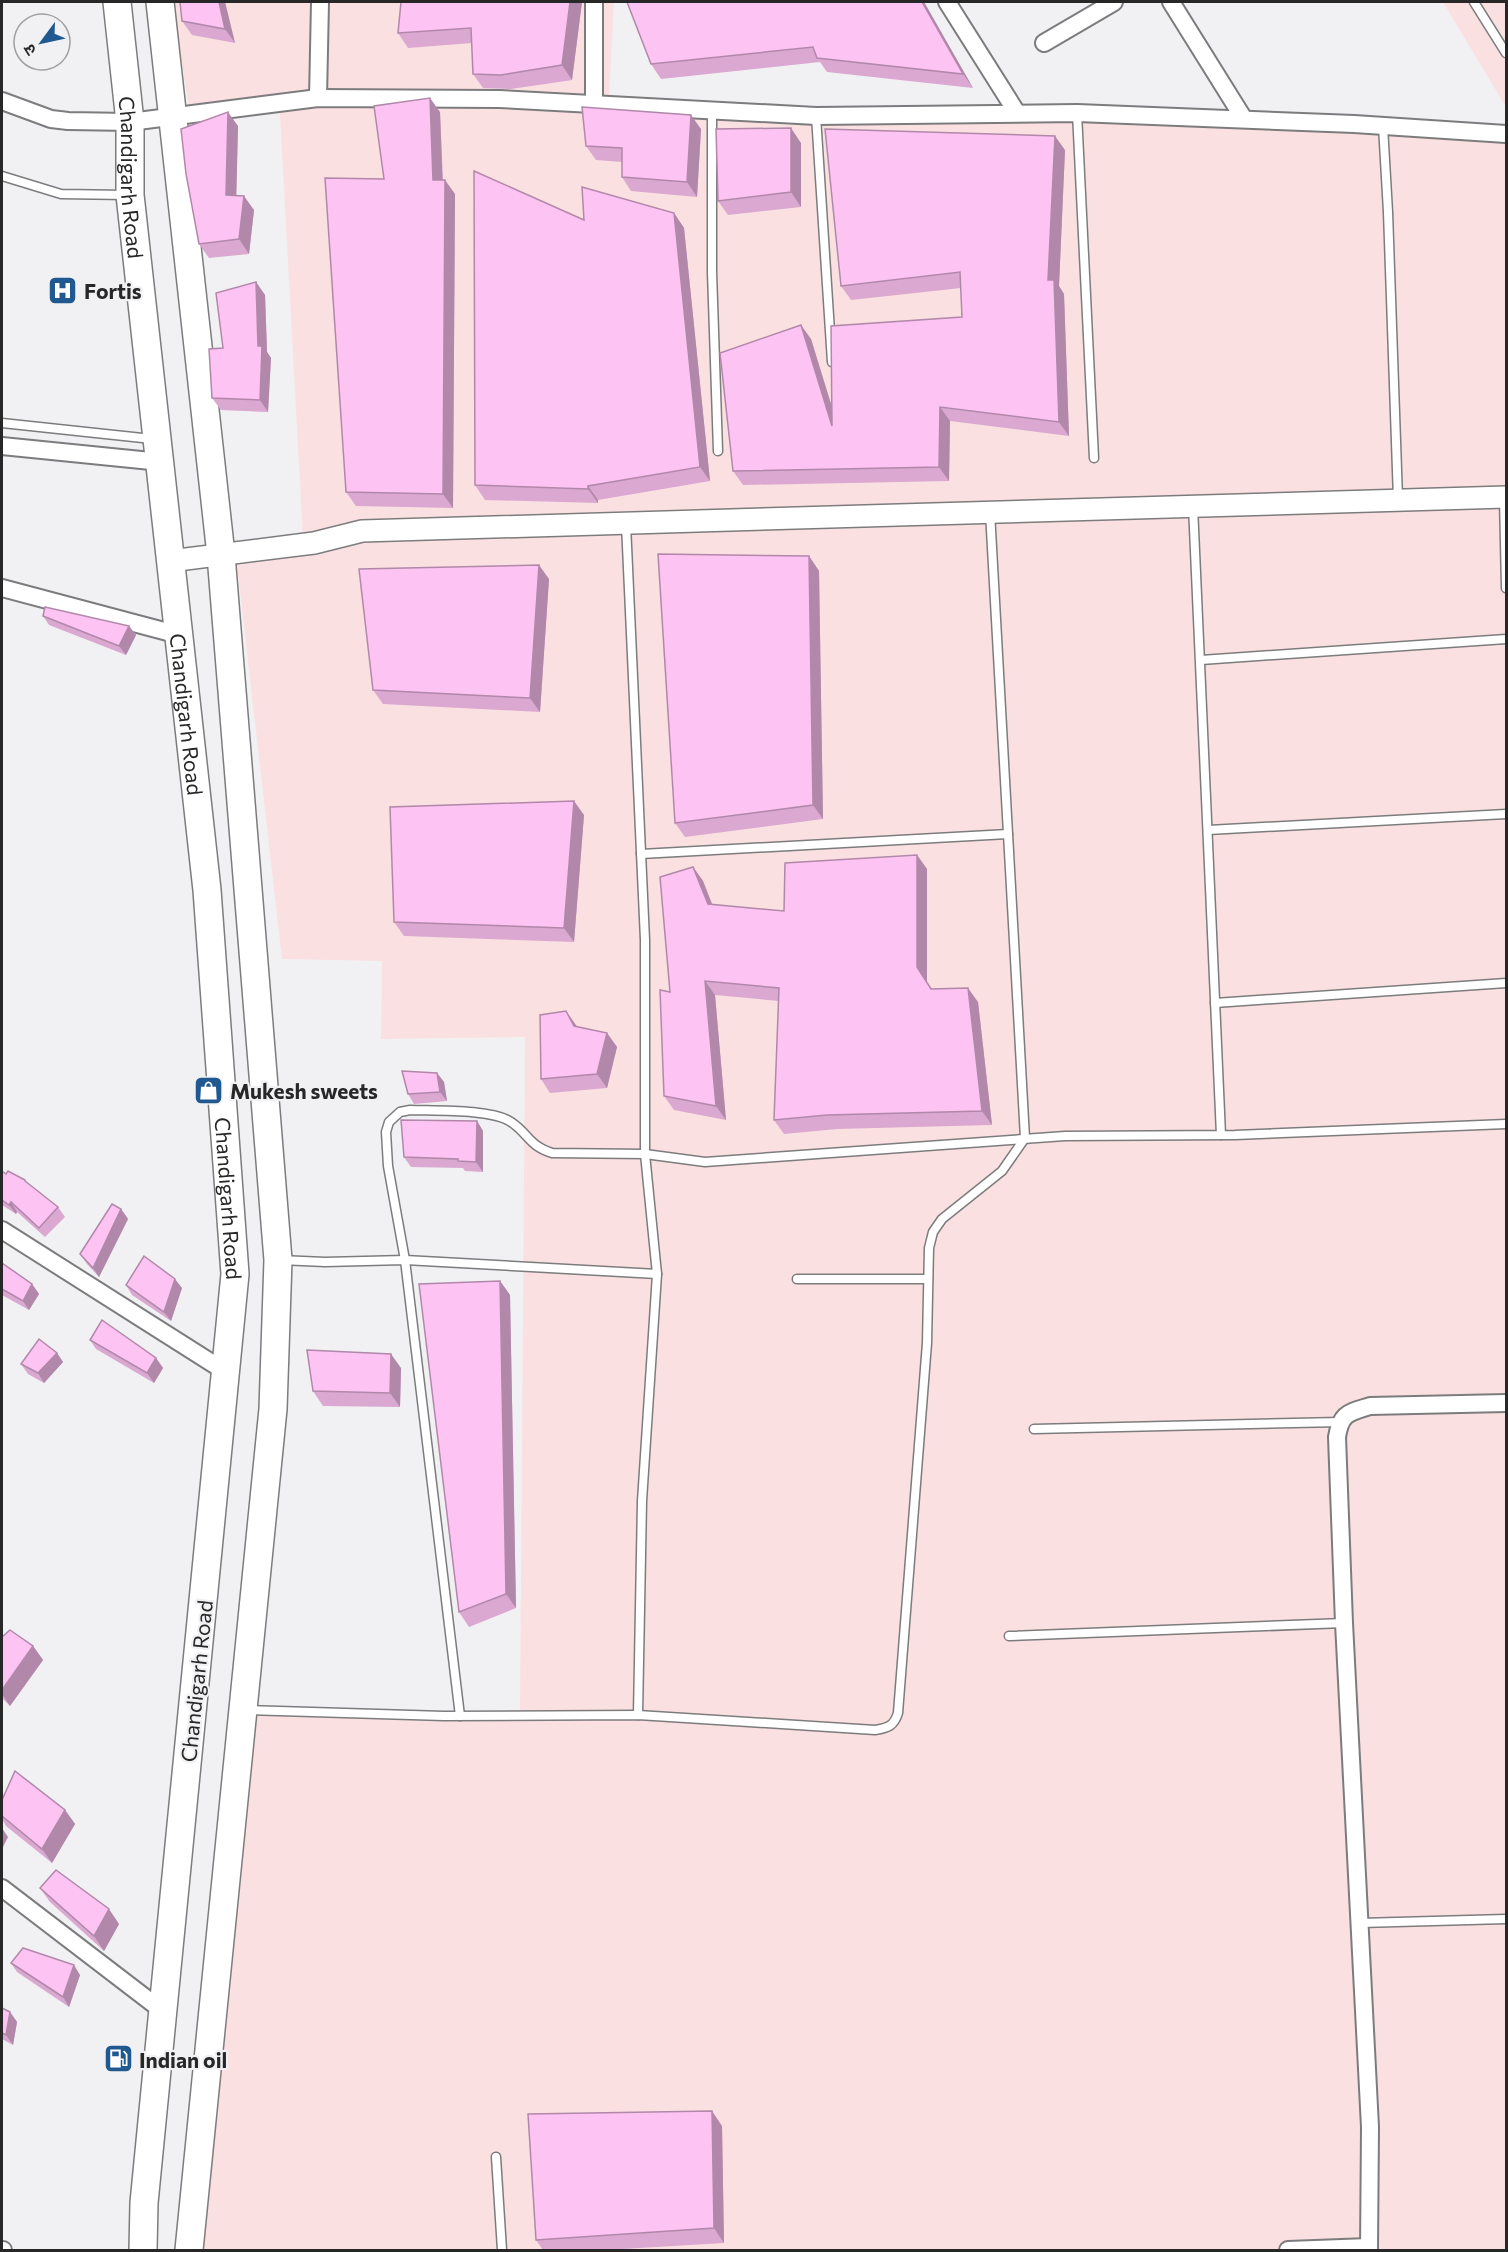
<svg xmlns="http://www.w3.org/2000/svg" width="1508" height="2252" viewBox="0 0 1508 2252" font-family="Commissioner,'Noto Sans Devanagari',sans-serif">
<rect width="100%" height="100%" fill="#f1f1f4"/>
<!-- industrial -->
<g fill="#fbe0e1">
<polygon points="172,2 614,2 609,98 741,107 1506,137 1506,2250 193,2250 257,1707 520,1713 525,1037 381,1039 382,961 282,959 236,556 303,539 279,97 189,108"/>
<polygon points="1443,2 1506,2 1506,107"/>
</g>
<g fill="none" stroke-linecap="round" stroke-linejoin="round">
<defs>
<g id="service">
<polyline points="1474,2 1506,53"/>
<polyline points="712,111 712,272 718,451"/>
<polyline points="1077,113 1094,458"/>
<polyline points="816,116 832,362"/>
<polyline points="1383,126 1388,212 1398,499"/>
<polyline points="2,176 61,194 127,195"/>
<polyline points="2,423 152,439"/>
<polyline points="1504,498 1506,588"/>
<polyline points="1193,506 1221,1135"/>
<polyline points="626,524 645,940 645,1154 657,1274 642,1501 638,1715"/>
<polyline points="1201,660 1506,639"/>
<polyline points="1208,830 1506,814"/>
<polyline points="641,854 1008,834"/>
<polyline points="1215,1003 1506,983"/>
<polyline points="280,1260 325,1262 405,1260 657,1274"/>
<polyline points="797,1279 928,1279"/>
<polyline points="1034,1429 1340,1422"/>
<polyline points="1009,1636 1344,1623"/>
<path d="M 246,1710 L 444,1716 L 638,1715 L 875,1730 C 888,1728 894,1726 898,1713 L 927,1343 L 929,1248 L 933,1232 L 942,1219 L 1002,1171 L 1025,1138 L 990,512"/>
<path d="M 460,1716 L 405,1260 L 388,1166 L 386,1132 L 389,1122 L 400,1112 L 410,1110 C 435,1111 492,1109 511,1122 C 529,1134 528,1145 552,1153 L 645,1154 L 705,1162 L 1065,1136 L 1235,1135 L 1506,1124"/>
<polyline points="1360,1923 1506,1919"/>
<polyline points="496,2157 502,2250"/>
</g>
<g id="minor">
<polyline points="594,2 594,104"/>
<polyline points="947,2 1017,113"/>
<polyline points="1171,2 1244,119"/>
<polyline points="1044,43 1114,2"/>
<polyline points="318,98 320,2"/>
<polyline points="2,101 51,119 68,121 130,122 318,98 499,99 816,116 1077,113 1354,124 1506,134"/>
<polyline points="2,446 161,462"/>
<polyline points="2,588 179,635"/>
<polyline points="2,1230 226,1372"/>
<polyline points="2,1888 164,2012"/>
<polyline points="2,2250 3,2250"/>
<polyline points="1288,2250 1369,2247"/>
<path d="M 1369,2250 L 1370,2127 L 1344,1623 L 1337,1437 C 1341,1413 1348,1413 1370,1406 L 1506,1403"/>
</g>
<polyline id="tertiary" points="170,561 314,543 362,531 1506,497"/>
<g id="primary">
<path id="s1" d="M 117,2 L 130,122 L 130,195 L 207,890 L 235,1274 L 144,2203 L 143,2250"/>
<polyline points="160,2 221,555 278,1260 273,1409 189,2250"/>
</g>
</defs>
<!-- service casing -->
<use href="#service" stroke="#7c7c7e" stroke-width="11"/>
<!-- minor casing -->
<use href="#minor" stroke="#7c7c7e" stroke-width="20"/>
<!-- tertiary casing -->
<use href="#tertiary" stroke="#7c7c7e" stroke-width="24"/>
<!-- primary casing -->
<use href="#primary" stroke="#7c7c7e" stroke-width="30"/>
<!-- service -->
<use href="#service" stroke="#fff" stroke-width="8"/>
<!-- minor -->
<use href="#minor" stroke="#fff" stroke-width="16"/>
<!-- tertiary -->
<use href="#tertiary" stroke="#fff" stroke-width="21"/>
<!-- primary -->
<use href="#primary" stroke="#fff" stroke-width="27"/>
</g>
<!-- wall -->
<g fill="#daa8d1">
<polygon points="180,2 225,2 235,43 192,35 182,21"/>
<polygon points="582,2 572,80 511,89 483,88 473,74 472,43 408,48 398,33"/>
<polygon points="924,2 973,88 827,72 820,62 661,79 651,64"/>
<polygon points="440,112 443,180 455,194 453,508 356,506 346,492 384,179"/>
<polygon points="238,126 236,196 254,210 249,254 209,258 199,244"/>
<polygon points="701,129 697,197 631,191 622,177 622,162 596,160 586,146"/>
<polygon points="801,143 801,207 728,215 718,201"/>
<polygon points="1065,150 1059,286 1064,294 1069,436 950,421 949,481 743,485 733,471 811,339 832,407 962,317 961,288 851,300 841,286"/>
<polygon points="674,213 684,228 710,481 598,500 598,503 485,500 475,485 584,220"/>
<polygon points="256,282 265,295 267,352 271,358 268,412 221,410 212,398 223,348"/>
<polygon points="809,556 819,571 823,819 685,837 675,823"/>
<polygon points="549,579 540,712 383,704 373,690"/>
<polygon points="43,616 129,626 136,635 126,655 49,625"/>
<polygon points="584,815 574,942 404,936 394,922"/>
<polygon points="917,855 927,869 927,982 932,989 978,1002 992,1125 837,1129 784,1134 774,1120 779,1001 715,995 726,1120 674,1110 664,1096 670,992 693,867 703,881 712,905 784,911"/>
<polygon points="577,1027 607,1033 617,1047 607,1088 550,1093 541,1079"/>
<polygon points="437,1073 444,1082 447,1101 414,1104 408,1094"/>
<polygon points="477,1121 483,1131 483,1172 465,1171 463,1168 411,1167 404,1157"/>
<polygon points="2,1171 6,1174 29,1184 58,1207 65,1217 45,1237 17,1212 16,1214 2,1205"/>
<polygon points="121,1209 128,1219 99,1277 87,1264 80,1254"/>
<polygon points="2,1263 32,1284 39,1294 29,1310 2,1295"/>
<polygon points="500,1281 510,1295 516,1608 469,1627 459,1612"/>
<polygon points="126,1285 182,1288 171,1321 132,1295"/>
<polygon points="90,1340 156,1358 163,1368 154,1383 96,1349"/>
<polygon points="57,1353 63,1362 44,1383 28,1374 21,1364"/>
<polygon points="401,1368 400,1407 323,1406 313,1391"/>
<polygon points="2,1637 33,1646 43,1660 10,1706 2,1698"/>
<polygon points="2,1800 65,1810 75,1824 52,1863 6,1826 2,1819"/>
<polygon points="40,1888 119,1924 104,1951 50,1902"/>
<polygon points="11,1963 80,1975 69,2007 17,1972"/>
<polygon points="2,2008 10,2012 17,2022 13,2045 2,2039"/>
<polygon points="722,2126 724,2243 606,2250 543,2250 536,2240"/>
</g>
<!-- shaded-wall -->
<g fill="#b188aa">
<polygon points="219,2 225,2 235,43 225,29"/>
<polygon points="570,2 582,2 572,80 562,65"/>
<polygon points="922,2 924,2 973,88 963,74"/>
<polygon points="430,98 440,112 443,194 433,180"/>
<polygon points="228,112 238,126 236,210 226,195"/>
<polygon points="691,115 701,129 697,197 687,182"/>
<polygon points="791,128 801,143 801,207 791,192"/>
<polygon points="1055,136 1065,150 1059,286 1064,294 1069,436 1059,422 1048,280"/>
<polygon points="445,180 455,194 453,508 443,494"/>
<polygon points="244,196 254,210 249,254 239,239"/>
<polygon points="674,213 684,228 710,481 700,467"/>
<polygon points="256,282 265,295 267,352 271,358 268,412 260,400"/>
<polygon points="801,325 811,339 842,440 832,426"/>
<polygon points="940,407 950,421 949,481 939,467"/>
<polygon points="588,486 598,500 598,503 588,489"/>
<polygon points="809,556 819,571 823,819 813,805"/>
<polygon points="539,565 549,579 540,712 530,698"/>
<polygon points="129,626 136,635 126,655 119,646"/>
<polygon points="574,801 584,815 574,942 564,928"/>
<polygon points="917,855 927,869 927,982 941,1003 917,967"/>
<polygon points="693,867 703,881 718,919 708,904"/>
<polygon points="705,981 715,995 726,1120 716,1106"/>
<polygon points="968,988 978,1002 992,1125 982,1111"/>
<polygon points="566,1011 576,1025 584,1040 574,1026"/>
<polygon points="607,1033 617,1047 607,1088 597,1074"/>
<polygon points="437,1073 444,1082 447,1101 440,1092"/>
<polygon points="477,1121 483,1131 483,1172 476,1162"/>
<polygon points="11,1202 17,1212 16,1214 9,1205"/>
<polygon points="121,1209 128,1219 99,1277 93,1268"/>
<polygon points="175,1279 182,1288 171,1321 164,1312"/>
<polygon points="500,1281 510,1295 516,1608 506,1594"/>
<polygon points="32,1284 39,1294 29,1310 23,1301"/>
<polygon points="57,1353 63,1362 44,1383 38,1373"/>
<polygon points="391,1354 401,1368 400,1407 390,1393"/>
<polygon points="156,1358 163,1368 154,1383 147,1373"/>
<polygon points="33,1646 43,1660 10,1706 2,1694 2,1690"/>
<polygon points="65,1810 75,1824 52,1863 42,1849"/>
<polygon points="2,1828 8,1837 2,1849"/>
<polygon points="109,1909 119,1924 104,1951 94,1936"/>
<polygon points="74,1965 80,1975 69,2007 63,1997"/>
<polygon points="10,2012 17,2022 13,2045 6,2035"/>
<polygon points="712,2111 722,2126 724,2243 714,2228"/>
</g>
<!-- building -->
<g fill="#fdc3f3" stroke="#b188aa" stroke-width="1.5">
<polygon points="180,2 219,2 225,29 182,21"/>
<polygon points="401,2 570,2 562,65 501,75 473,74 471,28 398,33"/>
<polygon points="627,2 922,2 963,74 817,58 813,47 651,64"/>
<polygon points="430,98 433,180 445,180 443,494 346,492 325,178 384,179 374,106"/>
<polygon points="582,107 691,115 687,182 622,177 622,148 586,146"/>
<polygon points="228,112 226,195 244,196 239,239 199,244 186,174 181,129"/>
<polygon points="791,128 791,192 718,201 716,129"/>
<polygon points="825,129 1055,136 1048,280 1054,280 1059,422 940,407 939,467 733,471 720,353 801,325 832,426 831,326 962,317 960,272 841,286"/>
<polygon points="474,171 584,220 582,187 674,213 700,467 588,486 588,489 475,485"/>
<polygon points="256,282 258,346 262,346 260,400 212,398 209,349 223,348 216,293"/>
<polygon points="658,554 809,556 813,805 675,823"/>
<polygon points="539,565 530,698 373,690 359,569"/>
<polygon points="45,607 129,626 119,646 43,616"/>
<polygon points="574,801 564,928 394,922 390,807"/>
<polygon points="917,855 917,967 931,989 968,988 982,1111 827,1115 774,1120 779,988 705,981 716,1106 664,1096 660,990 670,992 660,877 693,867 708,904 784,911 785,863"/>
<polygon points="566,1011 574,1026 607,1033 597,1074 541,1079 540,1015"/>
<polygon points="402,1071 437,1073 440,1092 408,1094"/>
<polygon points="401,1120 477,1121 476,1162 458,1161 458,1159 404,1157"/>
<polygon points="2,1171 6,1174 8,1171 25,1180 25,1181 58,1207 39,1228 11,1202 9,1205 2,1200"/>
<polygon points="112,1204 121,1209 93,1268 80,1254"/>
<polygon points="144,1256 175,1279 164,1312 126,1285"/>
<polygon points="2,1263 32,1284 23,1301 2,1289"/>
<polygon points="500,1281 506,1594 459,1612 419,1284"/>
<polygon points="102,1320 156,1358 147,1373 90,1340"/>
<polygon points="39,1339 57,1353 38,1373 21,1364"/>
<polygon points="307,1350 391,1354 390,1393 313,1391"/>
<polygon points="10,1630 33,1646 2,1690 2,1637"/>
<polygon points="15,1771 65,1810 42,1849 2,1816 2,1800"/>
<polygon points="56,1870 109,1909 94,1936 40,1888"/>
<polygon points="23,1948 74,1965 63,1997 11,1963"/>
<polygon points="2,2008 10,2012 6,2035 2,2033"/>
<polygon points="712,2111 714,2228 536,2240 528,2114"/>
</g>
<!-- icons -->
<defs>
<symbol id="hospital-square" viewBox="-11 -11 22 22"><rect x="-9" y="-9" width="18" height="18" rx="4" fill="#205990" stroke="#f1f1f4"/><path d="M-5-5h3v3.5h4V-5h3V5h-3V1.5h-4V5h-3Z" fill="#fff"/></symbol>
<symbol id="shop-square" viewBox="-11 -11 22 22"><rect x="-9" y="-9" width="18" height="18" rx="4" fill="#205990" stroke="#f1f1f4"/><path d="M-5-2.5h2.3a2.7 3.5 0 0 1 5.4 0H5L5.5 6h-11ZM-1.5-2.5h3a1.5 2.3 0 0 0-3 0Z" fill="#fff"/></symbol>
<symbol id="fuel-square" viewBox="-11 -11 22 22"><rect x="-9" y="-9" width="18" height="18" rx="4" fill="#205990" stroke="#f1f1f4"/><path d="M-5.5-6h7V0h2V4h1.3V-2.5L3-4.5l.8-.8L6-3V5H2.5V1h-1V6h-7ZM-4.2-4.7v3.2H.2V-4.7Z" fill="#fff"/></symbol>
</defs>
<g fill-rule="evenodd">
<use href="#hospital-square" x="46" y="274" width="33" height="33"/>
<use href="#shop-square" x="192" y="1074" width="33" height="33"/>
<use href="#fuel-square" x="102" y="2042" width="33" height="33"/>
</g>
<g text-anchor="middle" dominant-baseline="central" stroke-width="4.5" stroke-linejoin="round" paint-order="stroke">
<!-- street labels -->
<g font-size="21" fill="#272728" stroke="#f1f1f4">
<text stroke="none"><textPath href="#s1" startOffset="176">Chandigarh Road</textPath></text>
<text stroke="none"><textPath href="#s1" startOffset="716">Chandigarh Road</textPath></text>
<text stroke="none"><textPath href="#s1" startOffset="1202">Chandigarh Road</textPath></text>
<text transform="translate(196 1681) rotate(-84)">Chandigarh Road</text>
</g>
<!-- poi labels -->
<g font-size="21" font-weight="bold" fill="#272728" stroke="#f1f1f4" text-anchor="start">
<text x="84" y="290">Fortis</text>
<text x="230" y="1090">Mukesh sweets</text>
<text x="139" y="2059">Indian oil</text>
</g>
</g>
<!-- border -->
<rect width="1508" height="2252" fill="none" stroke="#272728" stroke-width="6"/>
<!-- north arrow -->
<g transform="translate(42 42) rotate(237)"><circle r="28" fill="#f1f1f4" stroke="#a0a0a2" stroke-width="1.5"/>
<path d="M0-4.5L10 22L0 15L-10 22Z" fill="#205990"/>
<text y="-9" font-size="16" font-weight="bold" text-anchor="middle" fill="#272728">उ</text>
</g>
</svg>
